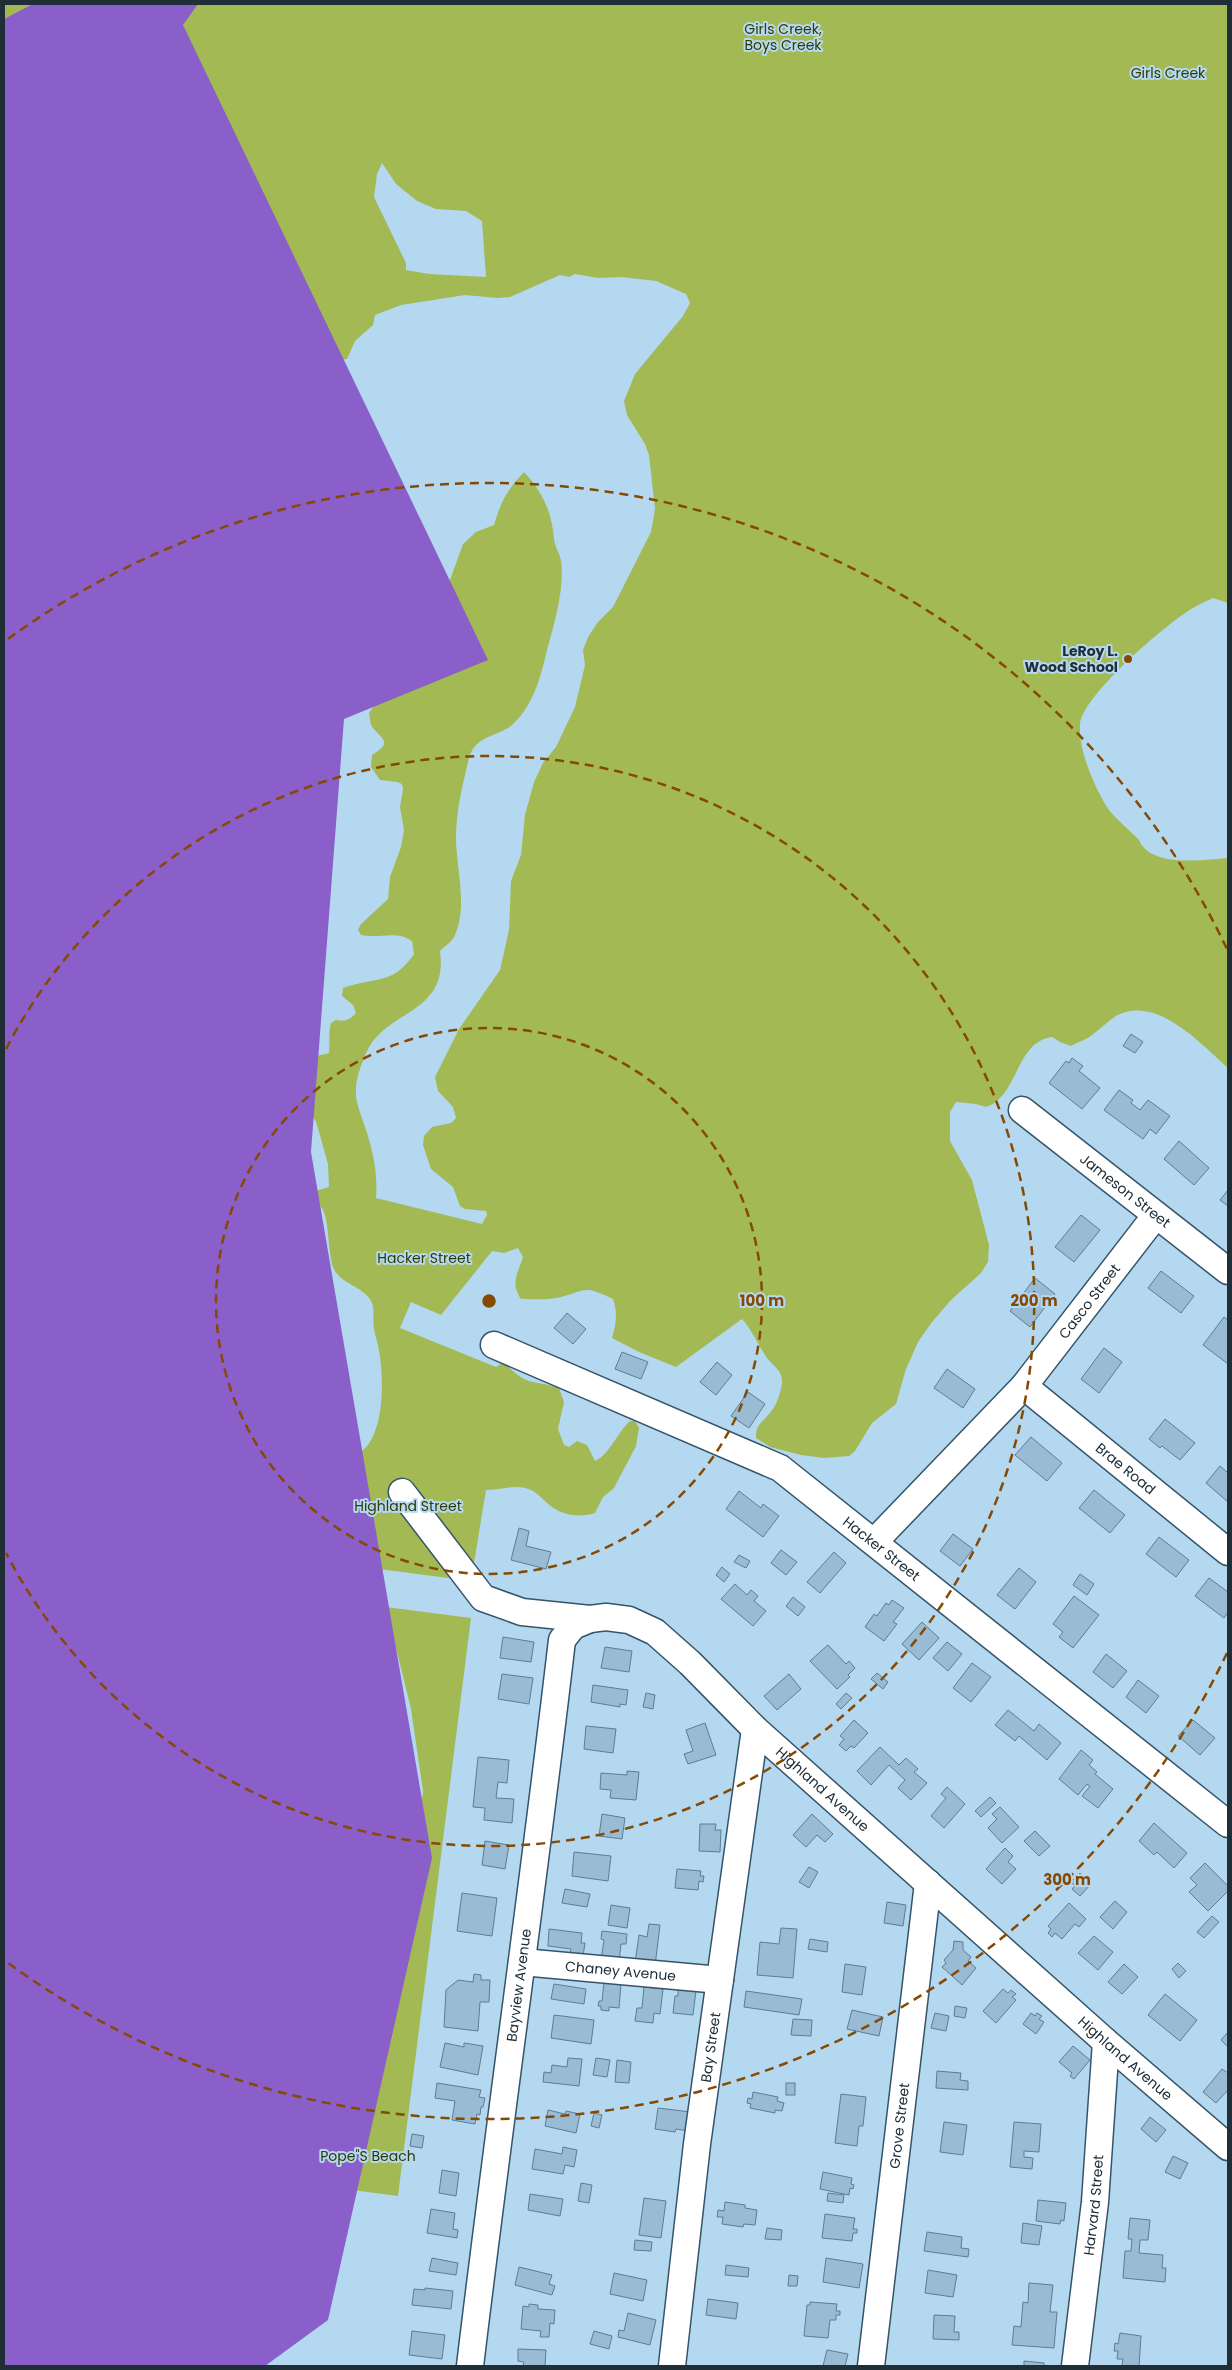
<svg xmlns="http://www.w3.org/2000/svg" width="1232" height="2370" viewBox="0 0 1232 2370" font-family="Poppins,sans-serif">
<rect width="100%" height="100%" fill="#b5d8f1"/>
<!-- green -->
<g fill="#a3b953" fill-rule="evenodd">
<polygon points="4,4 43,4 4,25"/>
<path d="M 188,4 L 1228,4 L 1228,603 L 1213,598 C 1207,601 1199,604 1193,608 C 1167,623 1083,695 1080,724 C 1078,749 1094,786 1107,807 C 1115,819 1129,829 1139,840 C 1150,868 1204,860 1228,858 L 1228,1068 C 1201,1044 1156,994 1116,1016 C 1108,1021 1100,1029 1092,1035 C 1086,1040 1078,1042 1071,1046 L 1060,1042 L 1052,1037 C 1015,1042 1019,1096 986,1107 L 976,1104 L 956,1102 L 950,1112 L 950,1141 L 972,1180 L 989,1245 L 988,1262 L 981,1273 L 951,1300 L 932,1322 L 918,1342 L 906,1369 L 896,1404 L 872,1423 L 855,1451 L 849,1456 L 824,1458 L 801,1455 L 770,1447 L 756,1438 C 755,1423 766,1420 773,1409 C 777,1404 783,1386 782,1380 C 781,1368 770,1364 765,1355 C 757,1343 752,1330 742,1319 L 676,1367 L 639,1352 L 612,1338 C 616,1324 618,1313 613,1299 C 581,1284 587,1291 557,1298 C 546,1300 532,1299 521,1299 C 510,1283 518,1273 523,1257 L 518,1248 L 504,1253 L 492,1251 L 441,1315 L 411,1302 L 400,1328 L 496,1367 L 504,1362 C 527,1387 531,1379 559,1388 L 564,1402 L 558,1429 L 564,1445 L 569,1447 L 577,1441 L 587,1445 L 595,1461 C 608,1456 618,1432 630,1421 L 635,1421 L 639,1428 L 636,1446 L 614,1488 L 603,1497 L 595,1513 C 584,1517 567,1516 557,1510 C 545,1504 539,1491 525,1488 C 513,1485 499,1490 486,1490 L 471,1581 L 333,1563 L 361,1452 C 385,1434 384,1378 379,1351 C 378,1343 375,1336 374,1329 C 372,1319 376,1308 370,1299 C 361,1286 339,1283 333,1267 C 328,1252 329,1221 323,1210 C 320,1204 313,1198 309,1193 L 329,1187 L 328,1164 L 321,1139 L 316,1122 L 303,1099 L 304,1059 L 329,1053 C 330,1042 328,1034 331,1023 L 336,1020 C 344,1022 350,1020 356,1013 L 353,1005 L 342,996 L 343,988 C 376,976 392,986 414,954 L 412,941 C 395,930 381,939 361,935 L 358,930 L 361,924 L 388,899 L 390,877 L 401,847 L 404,830 L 400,807 L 403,789 L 402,784 L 397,782 L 380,780 L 371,767 L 372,755 C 392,742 384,741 373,728 C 370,725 370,718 369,713 L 442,602 L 463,544 L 476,532 L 494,525 C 501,501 507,490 524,472 C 543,492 552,513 554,539 C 555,547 560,554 561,561 C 565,587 554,625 547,650 C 542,671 536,696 522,714 C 518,719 512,726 506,729 C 491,737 474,739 469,758 C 463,783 456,811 456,837 C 456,868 468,905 455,935 C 453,941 445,946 440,951 C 449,1015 385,1009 366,1053 C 361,1066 355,1079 356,1094 C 356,1104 362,1117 365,1127 C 373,1150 378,1174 376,1198 L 482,1224 L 487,1215 L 486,1211 L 465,1209 L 460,1206 L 453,1187 L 431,1169 L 423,1145 L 424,1136 L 432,1127 L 451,1123 L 456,1118 L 453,1107 L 438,1091 L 435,1077 L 459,1029 L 500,970 L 509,930 L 511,881 L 521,855 L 525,815 L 534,782 L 543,763 L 556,747 L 575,707 L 585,665 L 583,650 L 588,637 L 598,622 L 613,607 L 651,532 L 655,509 L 649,455 L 645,444 L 627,415 L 624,401 L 635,374 L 683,316 L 690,303 L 686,294 L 656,281 L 621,277 L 598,278 L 575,274 L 569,277 L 560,275 L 510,297 L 498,298 L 465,295 L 401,305 L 375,315 L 373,325 L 355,341 L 347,359 L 330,361 L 175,62 ZM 382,163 L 396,184 L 417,201 L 436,209 L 466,211 L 482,221 L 486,277 L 429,274 L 406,270 L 406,263 L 374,197 L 377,174 Z"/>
<polygon points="386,1607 471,1618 398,2196 322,2186 382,2078 393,2026 423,1791 411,1709"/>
</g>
<!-- water -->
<polygon fill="#8a5fca" points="33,4 198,4 183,25 488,660 344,719 311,1152 432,1858 328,2320 265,2366 4,2366 4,19"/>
<!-- building -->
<g fill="#99bbd4" stroke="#5c7d94">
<polygon points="1131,1034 1143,1042 1135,1053 1123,1046"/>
<polygon points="1072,1058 1083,1066 1079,1071 1100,1088 1082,1109 1049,1083 1066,1061 1069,1063"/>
<polygon points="1119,1090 1133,1100 1131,1103 1140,1110 1148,1100 1170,1116 1156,1134 1150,1129 1143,1139 1104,1110"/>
<polygon points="1179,1141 1209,1168 1194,1185 1164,1159"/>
<polygon points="1228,1190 1228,1206 1220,1200"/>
<polygon points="1081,1215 1100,1230 1074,1262 1055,1247"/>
<polygon points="1161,1271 1194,1296 1181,1313 1148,1288"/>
<polygon points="1035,1278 1055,1294 1030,1327 1010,1311"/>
<polygon points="567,1313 586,1329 573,1344 554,1328"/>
<polygon points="1224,1317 1228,1320 1228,1364 1203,1345"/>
<polygon points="1104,1348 1122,1362 1099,1393 1081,1379"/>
<polygon points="622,1352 648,1362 641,1379 615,1369"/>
<polygon points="717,1362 732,1375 716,1395 700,1382"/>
<polygon points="947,1369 975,1389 963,1408 934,1388"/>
<polygon points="748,1392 765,1404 749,1428 731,1416"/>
<polygon points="1165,1419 1195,1443 1180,1460 1162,1446 1160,1448 1149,1439"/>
<polygon points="1031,1437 1062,1463 1047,1481 1015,1455"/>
<polygon points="1220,1466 1228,1473 1228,1502 1206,1483"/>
<polygon points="1094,1490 1125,1515 1110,1533 1079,1508"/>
<polygon points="739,1491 761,1508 763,1504 779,1516 763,1537 726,1509"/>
<polygon points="519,1528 529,1531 526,1546 551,1552 546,1569 511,1560"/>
<polygon points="953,1534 973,1549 960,1566 940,1551"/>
<polygon points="1159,1537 1189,1560 1176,1577 1146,1554"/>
<polygon points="781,1550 797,1562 786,1575 771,1563"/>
<polygon points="834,1552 846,1563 820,1593 807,1582"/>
<polygon points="739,1555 750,1561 746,1568 734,1562"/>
<polygon points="722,1567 730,1574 724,1582 716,1575"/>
<polygon points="1019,1568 1036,1582 1015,1609 997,1595"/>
<polygon points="1080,1574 1094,1584 1087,1595 1073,1585"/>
<polygon points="1209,1578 1228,1592 1228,1612 1224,1618 1195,1596"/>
<polygon points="735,1584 747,1595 751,1590 758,1596 754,1601 766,1611 753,1626 721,1599"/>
<polygon points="1074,1596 1099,1615 1073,1648 1059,1637 1063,1632 1053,1624"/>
<polygon points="793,1597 805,1607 798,1616 786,1606"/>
<polygon points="892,1600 904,1608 893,1622 897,1624 884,1641 865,1627 874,1614 877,1616 886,1603 889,1605"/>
<polygon points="922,1622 939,1638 919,1660 902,1644"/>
<polygon points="503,1637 534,1642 531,1662 500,1658"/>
<polygon points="947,1642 962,1654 948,1671 933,1658"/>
<polygon points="828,1645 846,1664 849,1661 855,1668 848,1675 850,1677 837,1689 810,1661"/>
<polygon points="605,1647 632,1651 629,1672 601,1668"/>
<polygon points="1106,1654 1127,1671 1113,1688 1093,1672"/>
<polygon points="972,1663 991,1677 971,1702 953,1688"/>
<polygon points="877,1673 888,1682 883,1689 871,1679"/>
<polygon points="502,1674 533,1678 529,1704 498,1699"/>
<polygon points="789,1674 801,1689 777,1710 764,1696"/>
<polygon points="1138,1680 1159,1696 1146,1713 1126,1697"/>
<polygon points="593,1685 628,1690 626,1705 620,1704 620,1707 591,1702"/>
<polygon points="646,1693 655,1695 653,1709 643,1707"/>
<polygon points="846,1693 852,1698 841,1709 836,1704"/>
<polygon points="1008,1710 1034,1731 1039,1724 1061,1743 1047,1760 1019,1736 1015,1741 995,1725"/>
<polygon points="854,1720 868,1733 854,1748 851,1746 846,1751 839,1745 844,1739 840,1736"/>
<polygon points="1193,1720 1215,1738 1200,1755 1178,1736"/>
<polygon points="705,1723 716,1755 688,1764 684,1754 693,1751 686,1730"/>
<polygon points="586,1726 616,1729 613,1753 584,1749"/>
<polygon points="880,1747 899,1765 906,1758 918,1769 914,1772 927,1783 911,1800 898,1788 905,1780 889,1765 871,1785 857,1771"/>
<polygon points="1081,1750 1093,1760 1089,1765 1097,1772 1095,1774 1113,1789 1098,1808 1082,1796 1090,1786 1087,1784 1078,1795 1059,1779"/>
<polygon points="478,1757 509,1760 507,1783 498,1782 496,1798 514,1799 512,1823 484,1820 485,1808 473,1807"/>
<polygon points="627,1771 639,1772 636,1800 610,1798 611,1790 600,1789 601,1773 627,1775"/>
<polygon points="947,1787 965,1804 944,1828 931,1816 946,1798 941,1794"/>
<polygon points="990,1797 996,1803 981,1817 975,1811"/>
<polygon points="1000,1807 1019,1827 1002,1843 988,1828 997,1819 992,1814"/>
<polygon points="602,1814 625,1818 622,1839 599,1836"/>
<polygon points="812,1814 833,1834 825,1842 817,1835 806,1847 793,1835"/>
<polygon points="1154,1823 1187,1853 1174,1868 1157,1852 1154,1855 1139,1841"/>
<polygon points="700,1824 716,1824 715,1830 721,1830 720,1852 699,1851"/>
<polygon points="1035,1831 1050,1846 1039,1856 1024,1841"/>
<polygon points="485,1841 509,1845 505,1869 482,1865"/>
<polygon points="1005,1848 1013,1856 1008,1862 1016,1869 1002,1884 986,1869"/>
<polygon points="574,1852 611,1856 608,1881 572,1876"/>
<polygon points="1205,1863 1228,1886 1228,1891 1208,1911 1189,1892 1197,1885 1190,1878"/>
<polygon points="809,1867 818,1872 809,1888 799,1882"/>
<polygon points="677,1869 701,1871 700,1876 704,1876 703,1882 699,1881 698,1890 675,1888"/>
<polygon points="1080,1873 1091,1884 1080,1896 1072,1889 1075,1886 1071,1882"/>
<polygon points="565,1889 590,1894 587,1907 562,1903"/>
<polygon points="462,1893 497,1898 492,1936 457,1931"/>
<polygon points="1115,1901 1127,1912 1113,1929 1100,1917"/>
<polygon points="887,1902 906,1905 903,1926 884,1923"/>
<polygon points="1069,1903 1086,1919 1079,1927 1075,1924 1062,1939 1055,1933 1052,1937 1048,1933 1051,1929 1048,1926"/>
<polygon points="611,1905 630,1908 627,1928 608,1925"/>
<polygon points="1212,1916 1219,1922 1204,1938 1197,1932"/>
<polygon points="649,1924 660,1925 655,1966 635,1963 639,1935 647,1937"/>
<polygon points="781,1928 797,1929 793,1978 757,1975 760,1942 779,1944"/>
<polygon points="549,1929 582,1933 581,1943 585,1943 583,1956 570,1954 571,1949 548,1946"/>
<polygon points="602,1931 627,1934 626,1944 621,1944 619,1962 601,1960 604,1940 601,1939"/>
<polygon points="1094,1936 1113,1952 1098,1970 1078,1953"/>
<polygon points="810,1939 828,1942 827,1952 808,1949"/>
<polygon points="954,1941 963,1942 963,1950 971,1957 968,1961 976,1968 962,1985 942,1967 946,1963 944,1960 953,1950"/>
<polygon points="1178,1963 1186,1971 1179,1978 1172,1969"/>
<polygon points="845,1964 866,1967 862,1995 842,1992"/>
<polygon points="1124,1964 1138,1977 1122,1994 1108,1982"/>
<polygon points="474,1974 481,1975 481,1980 490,1980 489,2002 480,2002 478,2031 444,2027 446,1990 458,1980 473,1982"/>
<polygon points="604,1982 621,1984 619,2008 609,2007 609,2011 601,2010 601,2006 598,2006 599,2001 602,2001"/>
<polygon points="554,1984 586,1989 584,2004 551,1999"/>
<polygon points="644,1987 663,1989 660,2014 654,2013 653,2023 635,2021 637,2008 642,2008"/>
<polygon points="678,1989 696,1991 693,2015 673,2013 675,1996 678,1996"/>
<polygon points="1003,1989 1008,1993 1011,1990 1016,1994 1012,1997 1016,2000 996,2023 983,2011"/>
<polygon points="746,1991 802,1999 799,2015 744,2007"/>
<polygon points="1165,1994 1197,2020 1180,2041 1148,2015"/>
<polygon points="955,2006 967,2008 965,2018 954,2016"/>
<polygon points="852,2010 883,2017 879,2036 847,2029"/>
<polygon points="935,2013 949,2016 946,2031 931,2028"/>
<polygon points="1031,2013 1035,2016 1037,2013 1042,2016 1039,2019 1044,2022 1036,2034 1023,2024"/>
<polygon points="554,2015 594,2020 591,2044 551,2038"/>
<polygon points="793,2019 812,2020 811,2036 791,2035"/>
<polygon points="1228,2032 1228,2046 1227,2046 1221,2040"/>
<polygon points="445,2043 464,2047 464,2043 483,2046 478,2075 440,2067"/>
<polygon points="1073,2046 1090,2060 1074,2079 1070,2076 1072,2073 1059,2062"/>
<polygon points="568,2058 582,2059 579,2086 543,2082 544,2072 551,2073 552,2065 567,2067"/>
<polygon points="596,2058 610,2060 607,2077 593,2075"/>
<polygon points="617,2060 631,2062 629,2083 615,2082"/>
<polygon points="1222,2069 1228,2073 1228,2090 1216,2103 1203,2092"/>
<polygon points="937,2071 961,2073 960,2080 968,2081 968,2090 936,2088"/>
<polygon points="437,2083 481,2090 479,2097 485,2098 483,2107 481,2107 480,2115 477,2114 475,2124 452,2120 455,2101 435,2098"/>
<rect x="786" y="2083" width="9" height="12"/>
<polygon points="753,2092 778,2097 777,2101 784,2103 782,2111 775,2110 775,2113 750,2108 751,2104 747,2103 748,2098 752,2099"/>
<polygon points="841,2094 866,2097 863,2126 859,2126 857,2146 835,2143"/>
<polygon points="658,2108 691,2112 689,2131 676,2129 675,2132 655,2129"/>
<polygon points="548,2110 565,2114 566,2111 580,2114 576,2133 545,2126"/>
<polygon points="594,2113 602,2115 599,2128 591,2126"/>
<polygon points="1150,2117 1166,2130 1156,2142 1141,2129"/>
<polygon points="944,2122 967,2125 963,2155 940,2152"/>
<polygon points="1014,2122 1041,2124 1039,2152 1024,2151 1024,2157 1033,2158 1032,2169 1010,2167"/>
<polygon points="412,2134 424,2136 422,2148 410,2146"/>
<polygon points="563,2147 577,2150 574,2167 565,2165 563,2174 532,2169 535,2149 562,2154"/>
<polygon points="1173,2156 1188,2163 1180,2179 1165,2172"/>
<polygon points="442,2170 459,2173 456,2196 439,2193"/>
<polygon points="823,2172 852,2178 851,2184 854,2185 853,2189 850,2188 849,2195 820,2189"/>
<polygon points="581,2183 592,2185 589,2203 578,2201"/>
<polygon points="828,2193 844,2195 843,2203 827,2201"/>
<polygon points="530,2194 563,2199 560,2216 528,2210"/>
<polygon points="644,2198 666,2201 661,2238 639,2235"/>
<polygon points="1038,2200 1066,2203 1064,2221 1061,2220 1060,2224 1036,2221"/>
<polygon points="725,2202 745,2205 745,2208 757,2210 755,2225 744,2224 743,2227 722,2224 723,2217 717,2217 718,2210 724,2211"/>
<polygon points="431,2209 455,2213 453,2229 458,2230 457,2238 427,2233"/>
<polygon points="825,2214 855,2218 853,2229 857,2229 857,2233 853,2233 852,2241 822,2238"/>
<polygon points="1130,2218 1150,2220 1148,2240 1140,2240 1139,2253 1163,2255 1162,2268 1166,2268 1165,2282 1123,2278 1125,2251 1131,2251 1132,2239 1128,2239"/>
<polygon points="1023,2223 1042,2226 1039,2245 1021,2243"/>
<polygon points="767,2228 782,2230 781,2240 765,2239"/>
<polygon points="927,2232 962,2237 961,2248 969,2249 968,2257 924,2251"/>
<polygon points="635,2240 652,2242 651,2251 634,2250"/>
<polygon points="432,2258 458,2263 456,2275 429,2271"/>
<polygon points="826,2258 863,2264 859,2288 823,2282"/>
<polygon points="726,2265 749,2268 748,2277 725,2275"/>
<polygon points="519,2267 552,2275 549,2284 555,2286 552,2295 515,2285"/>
<polygon points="928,2270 957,2275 953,2297 925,2293"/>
<polygon points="614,2273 647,2280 643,2301 610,2294"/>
<polygon points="789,2275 798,2276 797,2286 788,2286"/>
<polygon points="1029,2283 1053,2285 1050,2312 1057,2312 1054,2348 1012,2345 1014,2326 1021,2327 1023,2302 1028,2303"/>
<polygon points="425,2288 453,2291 451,2309 412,2305 414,2289 425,2290"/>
<polygon points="708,2299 738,2303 736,2319 706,2315"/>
<polygon points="810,2302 837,2304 836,2311 840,2311 840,2315 836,2315 836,2320 830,2320 828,2338 804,2336 807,2305 810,2305"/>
<polygon points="529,2304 538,2305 538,2309 555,2310 554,2324 550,2323 549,2337 540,2337 541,2331 521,2329 523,2306 529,2307"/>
<polygon points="628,2313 656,2320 650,2345 618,2337 619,2330 624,2331"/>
<polygon points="934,2315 955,2316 954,2332 959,2332 959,2340 933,2339"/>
<polygon points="412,2331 445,2335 442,2359 409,2355"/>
<polygon points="594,2331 612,2336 609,2349 590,2344"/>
<polygon points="1120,2333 1141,2336 1139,2366 1122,2366 1123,2359 1117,2359 1118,2351 1114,2351 1115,2343 1118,2344"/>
<polygon points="518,2349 546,2350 545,2366 523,2366 524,2362 518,2361"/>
<polygon points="827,2350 848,2354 845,2366 823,2366"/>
<polygon points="1024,2361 1044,2363 1044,2366 1024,2366"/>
</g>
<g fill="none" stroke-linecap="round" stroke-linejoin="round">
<defs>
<g id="minor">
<path id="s1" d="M 1022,1110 L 1228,1271"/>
<path id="s2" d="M 494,1345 L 780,1468 L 1228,1824"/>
<path id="s3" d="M 1024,1386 L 1228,1552"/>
<path id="s4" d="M 402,1492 L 483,1598 L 522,1612 L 590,1619 L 606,1617 L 629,1620 L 655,1632 L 690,1663 L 755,1729 L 1106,2042 L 1228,2147"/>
<path id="s5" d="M 875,1541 L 1024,1386 L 1156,1215"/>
<path id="s6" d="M 522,1962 L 720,1980"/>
<path id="s7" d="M 470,2366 C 499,2124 534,1882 562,1640 L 573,1626 L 590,1619"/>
<path id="s8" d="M 672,2366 L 697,2144 L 755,1729"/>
<path id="s9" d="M 871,2366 L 928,1883"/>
<path id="s10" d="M 1075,2366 L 1095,2202 L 1106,2042"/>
</g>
</defs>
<!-- minor casing -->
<use href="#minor" stroke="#35546a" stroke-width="29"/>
<!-- minor -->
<use href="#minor" stroke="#fff" stroke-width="26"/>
</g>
<!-- distance rings -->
<g fill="none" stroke="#854904" stroke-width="2.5" stroke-dasharray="9 6">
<circle cx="489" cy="1301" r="273"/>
<path d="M6 1049A545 545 0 1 1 6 1553"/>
<path d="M1227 1653A818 818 0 0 1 8 1963M8 639A818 818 0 0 1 1227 949"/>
</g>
<!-- markers -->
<circle fill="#854904" stroke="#b5d8f1" stroke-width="2" cx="1128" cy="659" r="5"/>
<g text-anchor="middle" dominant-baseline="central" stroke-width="4" stroke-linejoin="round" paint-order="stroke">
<!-- park labels -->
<g font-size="14" fill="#303a01" stroke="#b5d8f1">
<text x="783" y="29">Girls Creek,<tspan x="783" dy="16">Boys Creek</tspan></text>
<text x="1168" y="73">Girls Creek</text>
<text x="424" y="1258">Hacker Street</text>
<text x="408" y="1506">Highland Street</text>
<text x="368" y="2156">Pope"S Beach</text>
</g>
<!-- poi labels -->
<g font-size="14" font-weight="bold" fill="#202e38" stroke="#b5d8f1" text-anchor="end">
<text x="1118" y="651">LeRoy L.<tspan x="1118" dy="16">Wood School</tspan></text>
</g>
<!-- street labels -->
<g font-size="14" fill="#202e38" stroke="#b5d8f1">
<text stroke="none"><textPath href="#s1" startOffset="131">Jameson Street</textPath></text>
<text stroke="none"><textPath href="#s5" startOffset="322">Casco Street</textPath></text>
<text stroke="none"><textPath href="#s3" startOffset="131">Brae Road</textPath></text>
<text stroke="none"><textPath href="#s2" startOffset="441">Hacker Street</textPath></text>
<text stroke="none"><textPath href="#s4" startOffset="541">Highland Avenue</textPath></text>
<text stroke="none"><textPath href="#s6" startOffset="99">Chaney Avenue</textPath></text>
<text stroke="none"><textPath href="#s7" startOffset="384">Bayview Avenue</textPath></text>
<text stroke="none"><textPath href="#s8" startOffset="321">Bay Street</textPath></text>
<text stroke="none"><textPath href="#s4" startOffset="946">Highland Avenue</textPath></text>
<text stroke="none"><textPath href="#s9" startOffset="242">Grove Street</textPath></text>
<text stroke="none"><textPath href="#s10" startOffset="162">Harvard Street</textPath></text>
</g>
</g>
<circle cx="489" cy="1301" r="8" fill="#854904" stroke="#b5d8f1" stroke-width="2.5"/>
<g font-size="15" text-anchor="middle" font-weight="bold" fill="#854904" stroke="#b5d8f1" stroke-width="4" stroke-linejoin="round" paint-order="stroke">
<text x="762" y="1306">100 m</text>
<text x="1034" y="1306">200 m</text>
<text x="1067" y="1885">300 m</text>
</g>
<!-- border -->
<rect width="1232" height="2370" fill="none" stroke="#202e38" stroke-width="10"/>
</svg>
